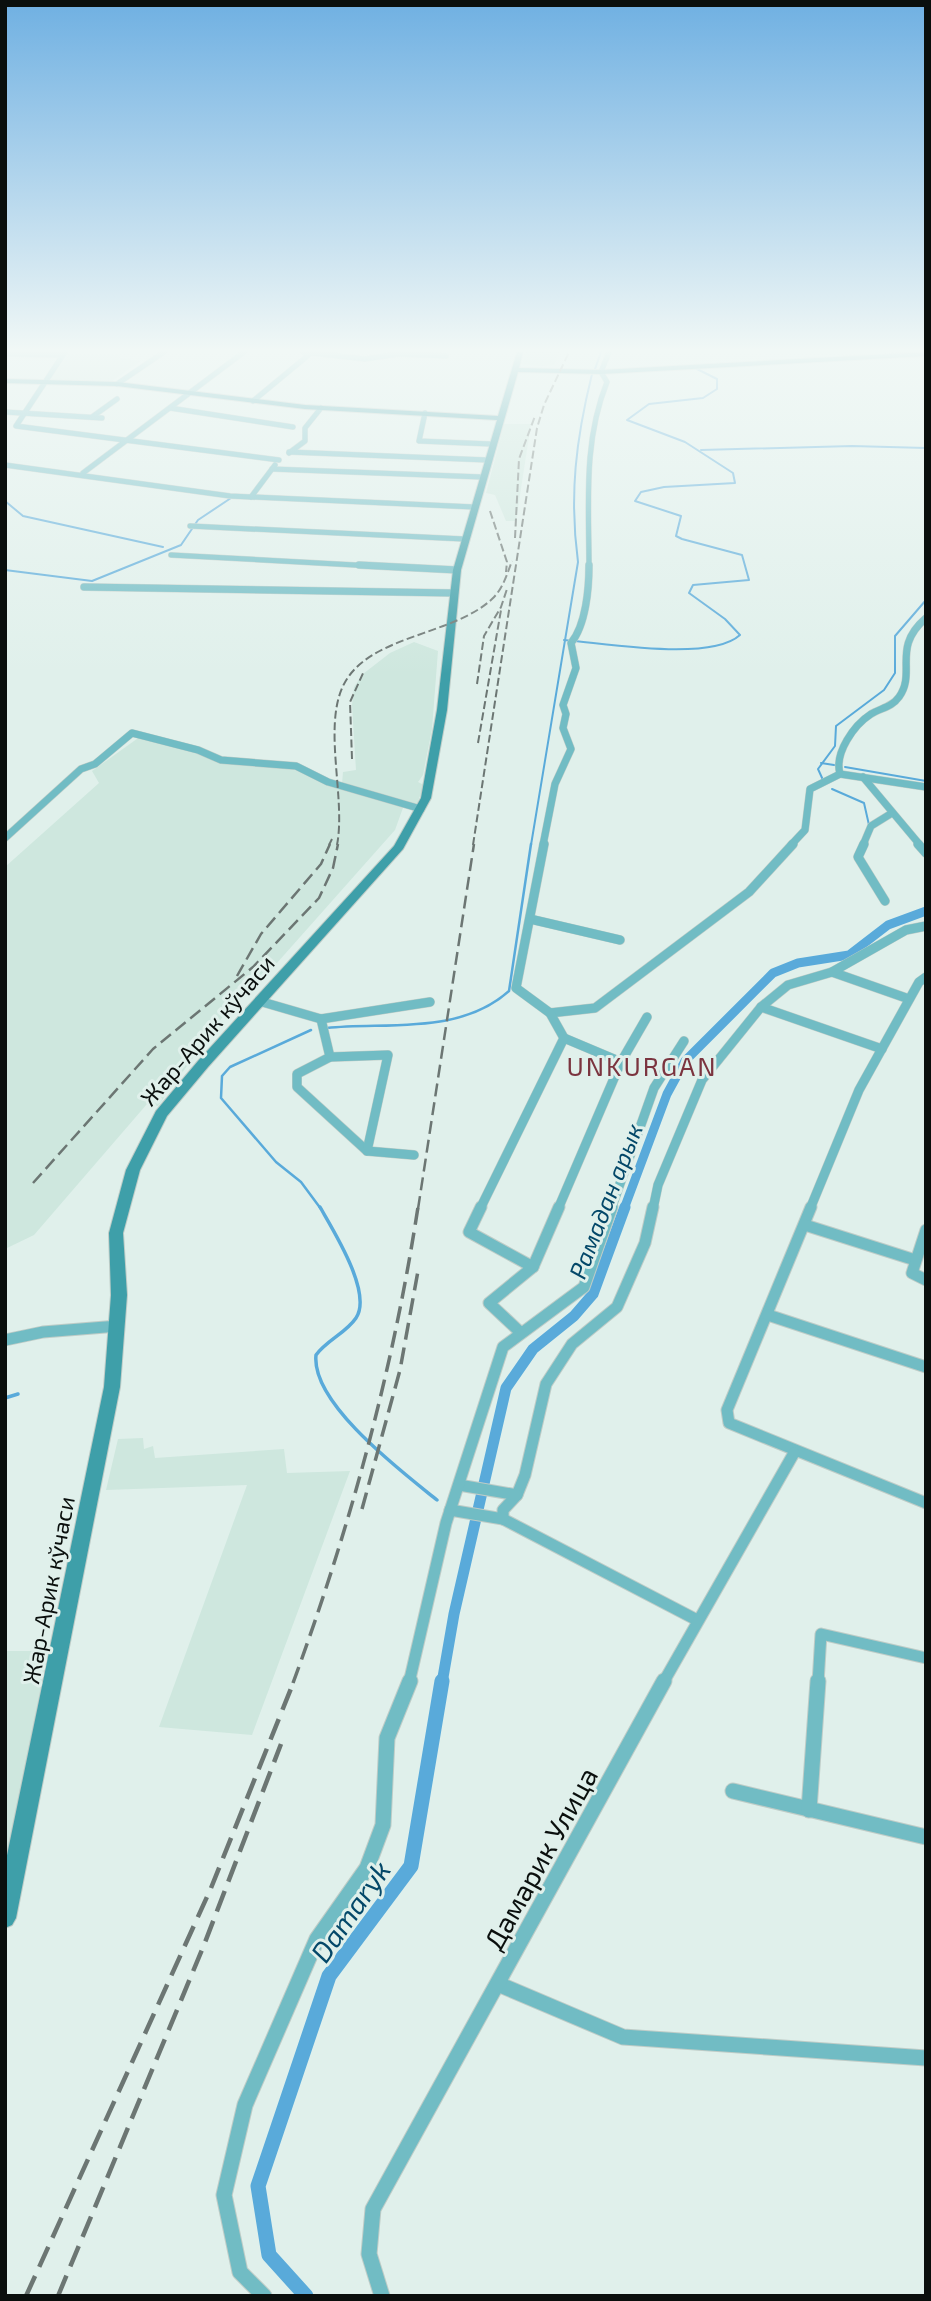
<svg xmlns="http://www.w3.org/2000/svg" width="931" height="2301" viewBox="0 0 931 2301" font-family="'Exo 2',sans-serif">
<rect width="100%" height="100%" fill="#e0f0eb"/>
<!-- built -->
<g fill="#cee7de">
<polygon points="526,352 560,352 554,365 542,366 522,364"/>
<polygon points="68,355 120,355 120,358 140,361 111,382 50,379"/>
<polygon points="504,424 531,424 516,521 506,521 495,495 486,493"/>
<polygon points="414,642 438,651 432,729 423,775 418,782 424,785 417,804 342,784 343,772 356,770 352,705 354,687 363,674 390,653"/>
<polygon points="141,736 197,750 220,760 296,767 404,805 395,830 261,981 240,993 158,1106 147,1104 34,1235 5,1249 5,867 99,783 92,771"/>
<polygon points="143,1438 144,1449 153,1446 155,1458 284,1449 287,1473 350,1471 252,1735 159,1727 247,1485 106,1490 118,1439"/>
<polygon points="5,1651 48,1651 5,1868"/>
</g>
<g fill="none" stroke-linecap="round" stroke-linejoin="round">
<!-- stream-far2 -->
<g stroke="#59aada" stroke-width="2">
<polyline points="595,369 601,352"/>
<polyline points="701,450 852,446 926,448"/>
<polyline points="5,501 23,516 163,547"/>
<polyline points="5,570 92,581 181,545 198,520 231,498"/>
<path d="M 564,640 C 605,643 710,662 740,635 L 725,619 L 689,593 L 693,585 L 749,580 L 742,555 L 682,539 L 676,536 L 681,516 L 635,501 L 641,492 L 664,487 L 735,483 L 733,473 L 685,442 L 627,420 L 649,404 L 703,398 L 717,389 L 717,379 L 697,369"/>
<polyline points="821,763 834,765"/>
<polyline points="845,767 926,781"/>
<polyline points="823,780 818,769 835,746 836,726 884,690 895,673 895,636 926,600"/>
<polyline points="832,789 864,803 869,825"/>
<path d="M 531,845 L 578,562 C 569,495 576,439 592,374"/>
</g>
<!-- stream-far1 -->
<g stroke="#59aada" stroke-width="2.5">
<path d="M 327,1028 C 388,1022 460,1035 509,991 L 531,844"/>
<polyline points="311,1030 230,1067 222,1076 221,1098 276,1162 301,1182 321,1209"/>
</g>
<!-- stream -->
<g stroke="#59aada" stroke-width="3.5">
<path d="M 320,1207 C 333,1230 373,1293 356,1318 C 346,1333 327,1340 316,1355 C 311,1403 401,1471 437,1500"/>
<polyline points="5,1398 18,1394"/>
</g>
<!-- canal-far2 -->
<polyline stroke="#59aada" stroke-width="9" points="624,1209 667,1094 685,1061 773,973 798,963 849,955 888,925 926,911"/>
<!-- canal-far1 -->
<polyline stroke="#59aada" stroke-width="11" points="442,1683 454,1614 506,1388 533,1349 574,1316 593,1294 625,1207"/>
<!-- canal -->
<polyline stroke="#59aada" stroke-width="15" points="306,2296 269,2255 258,2186 329,1976 411,1866 442,1681"/>
<defs>
<g id="street-far4">
<polyline points="65,352 16,426 279,460"/>
<polyline points="303,352 365,359 398,354 446,356"/>
<polyline points="5,354 63,355"/>
<polyline points="117,384 164,352"/>
<polyline points="253,401 311,353"/>
<polyline points="170,408 293,427"/>
<polyline points="5,412 102,418"/>
<polyline points="425,413 419,441 491,444"/>
<polyline points="92,417 117,399"/>
<polyline points="289,452 487,460"/>
<polyline points="289,453 305,441 305,428 321,408"/>
<polyline points="5,465 230,496 474,507"/>
<polyline points="272,469 482,477"/>
<polyline points="83,473 244,352"/>
<polyline points="251,497 275,465"/>
<polyline points="190,526 464,539"/>
<polyline points="171,555 392,567"/>
<path d="M 589,567 C 589,503 583,442 607,382 L 601,372 L 609,352"/>
</g>
<g id="street-far3">
<polyline points="359,565 457,570"/>
<polyline points="84,587 454,593"/>
<path d="M 840,774 C 834,753 854,725 871,714 C 881,708 892,707 899,697 C 917,672 891,648 926,618"/>
<polyline points="863,777 920,845"/>
<polyline points="5,838 81,769 95,764 132,733 198,750 221,760 296,766 328,782 421,809"/>
<path d="M 543,845 L 555,784 L 571,749 L 563,728 L 566,714 L 563,705 L 576,668 L 571,643 C 586,625 589,588 589,565"/>
<polyline points="791,845 805,830 810,789 840,774 926,787"/>
<polyline points="863,845 871,826 892,813"/>
</g>
<g id="street-far2">
<polyline points="864,844 858,857 885,901"/>
<polyline points="918,844 926,853"/>
<polyline points="530,919 620,940"/>
<polyline points="832,972 909,999"/>
<polyline points="259,1001 321,1019 430,1002"/>
<polyline points="761,1007 882,1049"/>
<polyline points="550,1013 595,1008 749,892 793,844"/>
<polyline points="321,1019 330,1057 297,1074 297,1087 367,1151 414,1155"/>
<polyline points="564,1038 621,1062"/>
<polyline points="330,1057 388,1055 367,1151"/>
<polyline points="480,1209 564,1038 550,1013 516,988 544,844"/>
<polyline points="558,1209 621,1062 647,1017"/>
<polyline points="611,1209 654,1088 684,1041"/>
<polyline points="653,1209 658,1185 702,1080 761,1007 788,985 832,972 906,930 926,926"/>
<polyline points="810,1209 859,1090 919,982 926,977"/>
</g>
<g id="street-far1">
<polyline points="481,1207 469,1232 533,1267"/>
<polyline points="653,1207 645,1243 617,1307 572,1344 546,1384 525,1475 517,1495 503,1510 503,1519 697,1620"/>
<polyline points="811,1207 727,1410 729,1423 926,1503"/>
<polyline points="805,1225 915,1260"/>
<polyline points="926,1230 912,1273 926,1280"/>
<polyline points="768,1315 926,1367"/>
<polyline points="520,1332 489,1303 533,1267 559,1207"/>
<polyline points="5,1340 43,1332 118,1326"/>
<polyline points="459,1485 517,1495"/>
<polyline points="450,1510 503,1519"/>
<polyline points="409,1683 446,1523 503,1347 584,1287 612,1207"/>
<polyline points="663,1683 794,1453"/>
<polyline points="818,1683 821,1634 926,1658"/>
</g>
<g id="street">
<polyline points="733,1791 926,1837"/>
<polyline points="809,1810 818,1681"/>
<polyline points="498,1984 623,2037 926,2058"/>
<polyline points="264,2296 240,2272 224,2195 245,2105 317,1939 367,1868 383,1825 387,1738 410,1681"/>
<polyline points="382,2296 369,2254 373,2209 664,1681"/>
</g>
<polygon id="secondary" points="517,352 523,352 519,368 601,370 926,352 926,356 601,374 518,372 461,570 447,710 431,798 403,849 208,1067 167,1116 140,1170 123,1233 127,1295 120,1387 16,1918 12,1925 5,1928 5,1865 104,1387 111,1295 109,1233 126,1170 156,1111 198,1061 394,846 421,798 437,710 453,570 497,420 305,409 117,386 5,383 5,379 117,382 305,405 498,416"/>
</defs>
<!-- street-far4 casing -->
<use href="#street-far4" stroke="#beccc7" stroke-width="6"/>
<!-- street-far3 casing -->
<use href="#street-far3" stroke="#beccc7" stroke-width="8"/>
<!-- street-far2 casing -->
<use href="#street-far2" stroke="#beccc7" stroke-width="10"/>
<!-- street-far1 casing -->
<use href="#street-far1" stroke="#beccc7" stroke-width="13"/>
<!-- street casing -->
<use href="#street" stroke="#beccc7" stroke-width="17"/>
<!-- secondary casing -->
<use href="#secondary" stroke="#beccc7" stroke-width="2"/>
<!-- street-far4 -->
<use href="#street-far4" stroke="#71bcc4" stroke-width="5"/>
<!-- street-far3 -->
<use href="#street-far3" stroke="#71bcc4" stroke-width="7"/>
<!-- street-far2 -->
<use href="#street-far2" stroke="#71bcc4" stroke-width="9"/>
<!-- street-far1 -->
<use href="#street-far1" stroke="#71bcc4" stroke-width="11"/>
<!-- street -->
<use href="#street" stroke="#71bcc4" stroke-width="15"/>
<!-- secondary -->
<use href="#secondary" fill="#3e9fa9" fill-rule="evenodd"/>
<!-- rail-far3 -->
<g stroke="#6c7673" stroke-width="2" stroke-dasharray="8 3.5" stroke-linecap="butt">
<polyline points="490,511 507,562 506,572"/>
<polyline points="515,538 519,459 535,416"/>
<polyline points="477,684 484,636 501,607 507,589"/>
<polyline points="478,743 501,610"/>
<polyline points="352,759 350,702 364,671"/>
<polyline points="329,845 332,839"/>
<path d="M 337,845 C 346,799 323,728 343,686 C 367,635 453,636 492,599 C 503,589 507,574 512,561"/>
<polyline points="473,845 537,428 544,405 569,352"/>
</g>
<!-- rail-far2 -->
<g stroke="#6c7673" stroke-width="2.5" stroke-dasharray="13 6" stroke-linecap="butt">
<polyline points="237,976 261,934 321,864 330,844"/>
<polyline points="33,1183 153,1049 253,967 319,898 333,868 338,844"/>
<polyline points="418,1209 474,844"/>
</g>
<!-- rail-far1 -->
<g stroke="#6c7673" stroke-width="3.5" stroke-dasharray="17 8" stroke-linecap="butt">
<polyline points="362,1509 400,1370 418,1271"/>
<path d="M 293,1683 C 350,1528 393,1370 418,1207"/>
</g>
<!-- rail -->
<g stroke="#6c7673" stroke-width="4.5" stroke-dasharray="22 10" stroke-linecap="butt">
<polyline points="26,2296 211,1888 294,1681"/>
<polyline points="58,2296 204,1945 281,1744"/>
</g>
</g>
<!-- sky -->
<linearGradient id="sky" x2="0" y2="1"><stop stop-color="#6fb0e2"/><stop offset="0.52" stop-color="#f1f8f6"/><stop offset="1" stop-color="#f1f8f6" stop-opacity="0"/></linearGradient>
<rect width="931" height="674" fill="url(#sky)"/>
<g text-anchor="middle" dominant-baseline="central" stroke-width="6" stroke-linejoin="round" paint-order="stroke">
<!-- street labels -->
<g font-size="23" fill="#0a0f0d" stroke="#e0f0eb">
<text transform="translate(207 1030) rotate(-49)">Жар-Арик кўчаси</text>
<text transform="translate(48 1590) rotate(-79)">Жар-Арик кўчаси</text>
</g>
<!-- water labels -->
<g font-size="24" font-style="italic" fill="#044869" stroke="#e0f0eb">
<text transform="translate(605 1201) rotate(-69)">Рамадан арык</text>
</g>
<!-- quarter labels -->
<g font-size="26" letter-spacing="2" fill="#7b343f" stroke="#e0f0eb">
<text x="642" y="1065">UNKURGAN</text>
</g>
<!-- near-street labels -->
<g font-size="28" fill="#0a0f0d" stroke="#e0f0eb">
<text transform="translate(540 1858) rotate(-61)">Дамарик Улица</text>
</g>
<!-- near-water labels -->
<g font-size="28" font-style="italic" fill="#044869" stroke="#e0f0eb">
<text transform="translate(350 1911) rotate(-55)">Damaryk</text>
</g>
</g>
<!-- border -->
<rect width="931" height="2301" fill="none" stroke="#0a0f0d" stroke-width="14"/>
</svg>
